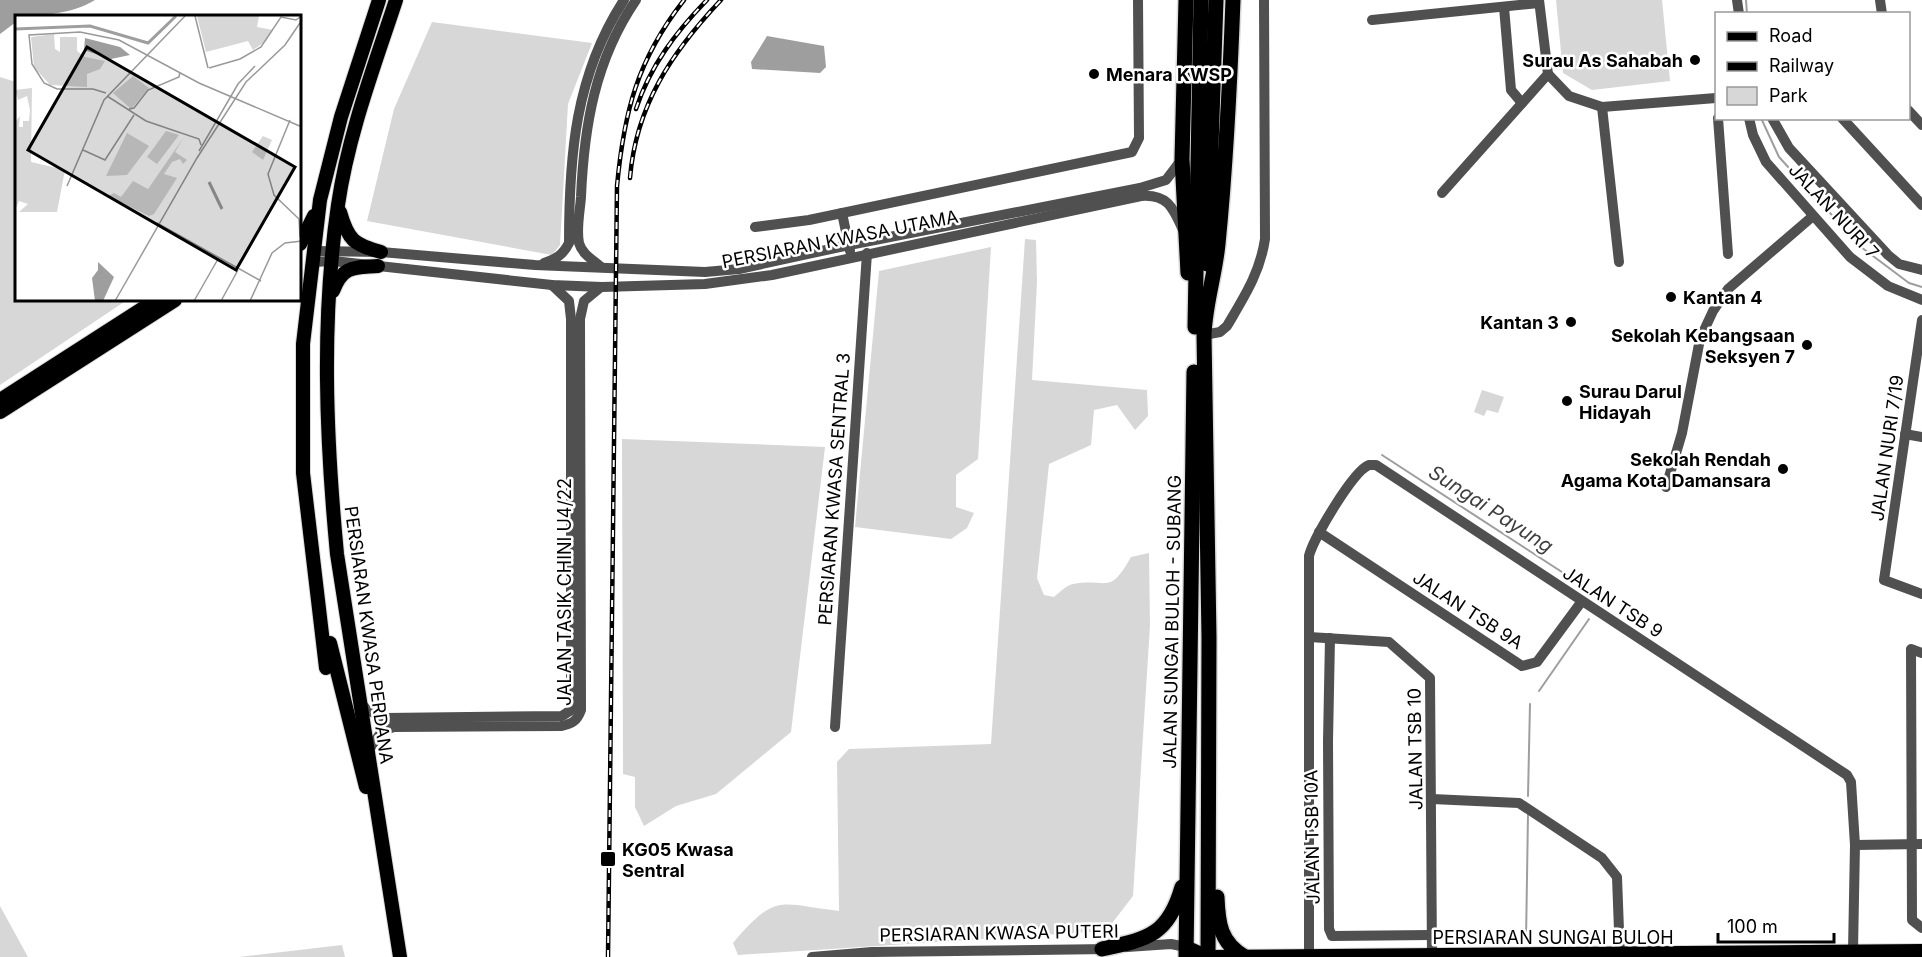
<svg xmlns="http://www.w3.org/2000/svg" width="1922" height="957" viewBox="0 0 1922 957" font-family="Inter,sans-serif">
<rect width="100%" height="100%" fill="#fff"/>
<!-- green -->
<g fill="#d7d7d7">
<polygon points="1556,0 1662,0 1670,81 1592,90 1563,73"/>
<polygon points="432,22 592,43 568,104 560,245 552,255 367,221 394,109"/>
<polygon points="0,77 16,82 16,300 127,300 0,385"/>
<path d="M 1025,239 L 1036,240 L 1037,282 L 1032,380 L 1147,390 L 1148,416 L 1135,430 L 1117,405 L 1094,410 L 1091,445 L 1049,464 L 1037,578 L 1044,595 L 1054,597 C 1059,593 1066,585 1073,584 C 1108,578 1109,596 1131,557 L 1149,553 L 1150,625 L 1133,896 L 1106,931 L 738,955 L 733,943 C 777,892 778,904 839,911 L 837,762 L 849,749 L 991,744 Z"/>
<polygon points="991,247 978,459 956,475 956,507 974,513 967,528 951,539 855,527 879,271"/>
<polygon points="1482,390 1504,397 1498,413 1487,410 1484,416 1474,412"/>
<polygon points="622,439 825,447 791,732 716,794 676,806 644,826 635,807 635,777 623,774"/>
<polygon points="0,906 28,957 0,957"/>
<polygon points="342,945 345,957 239,957"/>
</g>
<!-- water -->
<g fill="#9e9e9e">
<path d="M 0,0 L 95,0 C 72,14 42,16 16,16 L 16,22 L 0,34 Z"/>
<polygon points="767,36 824,46 826,67 820,73 752,69 751,62"/>
</g>
<g fill="none" stroke-linecap="round" stroke-linejoin="round">
<!-- stream -->
<g stroke="#9e9e9e" stroke-width="2">
<polyline points="1746,0 1747,14"/>
<polyline points="1761,118 1779,157 1861,247 1909,283 1922,287"/>
<polyline points="1382,455 1585,587"/>
<polyline points="1539,691 1589,619"/>
<polyline points="1528,796 1530,704"/>
<polyline points="1526,941 1528,814"/>
</g>
<defs>
<g id="major">
<path d="M 396,0 C 374,67 348,135 338,205 C 321,320 326,438 337,554 L 400,957"/>
<path d="M 340,212 C 348,240 354,245 381,252"/>
<polyline points="300,244 314,216"/>
<path d="M 333,291 C 343,265 354,268 378,266"/>
<polyline points="0,400 156,300"/>
<polyline points="0,412 175,300"/>
<polyline points="330,643 366,787"/>
<polyline points="326,668 303,473 303,344 320,200 341,117 379,0"/>
<polyline points="1186,947 1208,957 1922,951"/>
</g>
<g id="highway">
<polyline points="1186,0 1182,159 1188,273"/>
<polyline points="1207,264 1216,0"/>
<polyline points="1195,327 1201,0"/>
<path d="M 1217,897 C 1218,923 1220,943 1245,957"/>
<path d="M 1102,949 C 1147,939 1168,936 1182,887"/>
<polyline points="1186,957 1194,372"/>
<path d="M 1208,957 L 1209,637 L 1204,335 C 1205,304 1215,275 1218,244 C 1226,163 1230,82 1233,0"/>
</g>
</defs>
<!-- major casing -->
<use href="#major" stroke="#dbdbdb" stroke-width="16"/>
<!-- highway casing -->
<use href="#highway" stroke="#dbdbdb" stroke-width="18"/>
<!-- minor -->
<g stroke="#505050" stroke-width="10">
<polyline points="1539,0 1548,74 1569,96 1602,107 1716,98"/>
<polyline points="1737,0 1739,14"/>
<polyline points="1880,0 1882,14"/>
<polyline points="1504,7 1511,90 1522,103"/>
<polyline points="1372,20 1539,3"/>
<polyline points="1602,107 1619,262"/>
<polyline points="1908,110 1922,125"/>
<polyline points="1718,118 1728,254"/>
<polyline points="1749,118 1753,135 1766,162 1850,257 1888,286 1922,300"/>
<polyline points="1772,118 1789,148 1888,255 1899,264 1922,270"/>
<polyline points="1842,118 1922,205"/>
<polyline points="1442,193 1548,74"/>
<polyline points="842,213 850,251"/>
<polyline points="755,227 809,220 1132,152 1139,138 1138,0"/>
<polyline points="314,251 381,252 535,265 705,272 739,269 849,245 1140,188 1166,180 1182,159"/>
<path d="M 313,262 L 333,261 L 552,285 L 602,287 L 705,284 L 772,275 L 1141,196 C 1168,194 1173,208 1183,230"/>
<path d="M 544,263 C 556,259 563,255 569,243 C 569,156 575,75 624,0"/>
<path d="M 601,267 C 593,260 582,254 579,243 C 576,229 580,211 581,197 C 584,126 595,60 636,0"/>
<polyline points="1922,320 1884,580 1922,594"/>
<path d="M 1204,335 L 1220,332 L 1227,326 C 1244,297 1260,273 1265,239 L 1264,0"/>
<polyline points="1905,434 1922,437"/>
<polyline points="1666,487 1682,433 1700,339 1713,311 1728,289 1813,216"/>
<polyline points="1319,532 1522,666 1537,662 1582,601"/>
<polyline points="1309,637 1389,642 1430,678 1432,957"/>
<polyline points="1330,638 1328,741 1329,929 1332,936 1431,935"/>
<polyline points="1922,653 1911,649 1912,920 1922,928"/>
<polyline points="360,702 367,710 385,718 562,716 571,710 571,319 569,301 552,285"/>
<polyline points="835,727 867,253"/>
<path d="M 368,751 L 382,731 L 394,727 L 561,726 C 572,724 577,721 581,710 L 580,319 L 584,301 L 601,287"/>
<polyline points="1432,799 1519,803 1602,858 1617,877 1620,957"/>
<polyline points="1855,845 1922,844"/>
<polyline points="1127,947 1171,944 1186,947"/>
<path d="M 1309,956 L 1309,556 C 1313,539 1353,471 1369,465 L 1376,465 L 1847,775 L 1851,782 L 1855,845 L 1853,950"/>
<polyline points="812,957 872,952 1109,949"/>
</g>
<!-- major -->
<use href="#major" stroke="#000" stroke-width="14"/>
<!-- highway -->
<use href="#highway" stroke="#000" stroke-width="15"/>
<defs>
<g id="rail">
<path d="M 636,109 C 650,66 676,32 707,0"/>
<path d="M 630,178 C 636,105 672,52 721,0"/>
<path d="M 608,957 L 617,186 C 624,112 637,60 684,0"/>
</g>
</defs>
<!-- rail casing -->
<use href="#rail" stroke="#000" stroke-width="4.5"/>
<!-- rail -->
<use href="#rail" stroke="#fff" stroke-width="2" stroke-dasharray="7" stroke-linecap="butt"/>
</g>
<!-- markers -->
<g fill="#000" stroke="#fff" stroke-width="2">
<circle cx="1695" cy="60" r="6"/>
<circle cx="1094" cy="74" r="6"/>
<circle cx="1671" cy="297" r="6"/>
<circle cx="1571" cy="322" r="6"/>
<circle cx="1807" cy="345" r="6"/>
<circle cx="1567" cy="401" r="6"/>
<circle cx="1783" cy="469" r="6"/>
<rect x="600" y="851" width="16" height="16" rx="3"/>
</g>
<g text-anchor="middle" dominant-baseline="central" stroke-width="5" stroke-linejoin="round" paint-order="stroke">
<!-- poi labels -->
<g font-size="18" font-weight="bold" fill="#000" stroke="#fff" text-anchor="end">
<text x="1683" y="60">Surau As Sahabah</text>
<text x="1106" y="74" text-anchor="start">Menara KWSP</text>
<text x="1683" y="297" text-anchor="start">Kantan 4</text>
<text x="1559" y="322">Kantan 3</text>
<text x="1795" y="335">Sekolah Kebangsaan<tspan x="1795" dy="21">Seksyen 7</tspan></text>
<text x="1579" y="391" text-anchor="start">Surau Darul<tspan x="1579" dy="21">Hidayah</tspan></text>
<text x="1771" y="459">Sekolah Rendah<tspan x="1771" dy="21">Agama Kota Damansara</tspan></text>
<text x="622" y="849" text-anchor="start">KG05 Kwasa<tspan x="622" dy="21">Sentral</tspan></text>
</g>
<!-- street labels -->
<g font-size="18" fill="#000" stroke="#fff">
<text transform="translate(1834 211) rotate(47)">JALAN NURI 7</text>
<text transform="translate(840 239) rotate(-11)">PERSIARAN KWASA UTAMA</text>
<text transform="translate(1887 448) rotate(-82)">JALAN NURI 7/19</text>
<text transform="translate(834 489) rotate(-86)">PERSIARAN KWASA SENTRAL 3</text>
<text transform="translate(564 592) rotate(-90)">JALAN TASIK CHINI U4/22</text>
<text transform="translate(1613 602) rotate(33)">JALAN TSB 9</text>
<text transform="translate(1468 610) rotate(33)">JALAN TSB 9A</text>
<text transform="translate(1172 622) rotate(-89)">JALAN SUNGAI BULOH - SUBANG</text>
<text transform="translate(369 635) rotate(82)">PERSIARAN KWASA PERDANA</text>
<text transform="translate(1415 749) rotate(-91)">JALAN TSB 10</text>
<text transform="translate(1312 837) rotate(-91)">JALAN TSB 10A</text>
<text transform="translate(999 933) rotate(-1)">PERSIARAN KWASA PUTERI</text>
<text x="1553" y="937">PERSIARAN SUNGAI BULOH</text>
</g>
<!-- water labels -->
<g font-size="20" font-style="italic" fill="#3f3f3f" stroke="#fff">
<text transform="translate(1491 509) rotate(33)">Sungai Payung</text>
</g>
</g>
<!-- overview -->
<g transform="translate(15 15)">
<rect width="286" height="286" fill="#fff"/>
<path d="M 182,1 L 244,1 L 242,12 L 258,15 L 251,26 L 238,35 L 233,26 L 191,37 ZM 39,19 L 40,34 L 45,37 L 45,22 L 62,22 L 62,36 L 70,42 L 90,46 L 85,54 L 72,59 L 72,72 L 35,70 L 19,52 L 16,22 ZM 118,61 L 134,73 L 116,94 L 98,78 ZM 17,73 L 16,147 L 50,155 L 42,197 L 4,197 L 13,189 L 4,186 L 0,195 L 0,107 L 5,101 L 4,112 L 8,112 L 8,106 L 14,106 L 15,95 L 12,81 L 3,85 L 0,75 ZM 151,116 L 164,120 L 142,149 L 132,142 ZM 112,118 L 134,131 L 112,160 L 91,161 ZM 248,121 L 257,125 L 248,145 L 237,137 ZM 169,122 L 160,137 L 172,145 L 168,149 L 165,144 L 157,147 L 149,159 L 162,163 L 139,199 L 134,201 L 93,181 L 99,178 L 106,182 L 118,166 L 133,174 Z" fill="#d7d7d7"/>
<path d="M 70,23 L 105,32 L 115,40 L 96,44 L 69,35 ZM 83,247 L 99,262 L 88,286 L 80,286 L 77,263 L 83,255 Z" fill="#9e9e9e"/>
<path fill="none" stroke="#9e9e9e" stroke-width="3" d="M 0,14 L 75,11 L 133,28 L 161,1M 194,167 L 207,194"/>
<path fill="none" stroke="#999" stroke-width="1.5" d="M 180,1 L 193,53M 194,53 L 225,44 L 246,32 L 266,2 L 281,5 L 285,2M 91,78 L 78,74 L 42,74 L 29,68 L 17,49 L 14,20 L 65,17 L 104,25 L 184,68 L 287,112M 92,81 L 131,106 L 184,124 L 186,130M 114,94 L 119,93 L 133,75 L 164,62 L 165,57M 275,105 L 253,159 L 259,180 L 284,204 L 285,222M 68,135 L 90,145 L 119,100M 184,136 L 223,69 L 240,51M 52,171 L 89,85 L 170,1M 142,208 L 246,266M 100,286 L 182,143 L 231,67 L 270,30 L 287,5M 179,286 L 203,244M 206,286 L 223,255M 235,286 L 257,238 L 270,228 L 287,226"/>
<path fill="#000" fill-opacity="0.15" stroke="#000" stroke-width="3" d="M 72,32 L 280,152 L 221,255 L 13,135 Z"/>
<rect width="286" height="286" fill="none" stroke="#000" stroke-width="3"/>
</g>
<!-- legend -->
<rect x="1715" y="12" width="195" height="108" fill="#ffffff" stroke="#999999" stroke-width="1.5"/>
<rect x="1727" y="32" width="30" height="9" fill="#000000" stroke="#999999" stroke-width="1.5"/>
<text x="1769" y="42" font-size="18" fill="#000000">Road</text>
<rect x="1727" y="62" width="30" height="9" fill="#000000" stroke="#999999" stroke-width="1.5"/>
<text x="1769" y="72" font-size="18" fill="#000000">Railway</text>
<rect x="1727" y="87" width="30" height="18" fill="#d7d7d7" stroke="#999999" stroke-width="1.5"/>
<text x="1769" y="102" font-size="18" fill="#000000">Park</text>
<!-- scale -->
<path d="M1718 933v9h116v-9" fill="none" stroke="#000000" stroke-width="3"/>
<text x="1727" y="933" font-size="18" fill="#000000" stroke="#ffffff" stroke-width="4.5" paint-order="stroke">100 m</text>
</svg>
